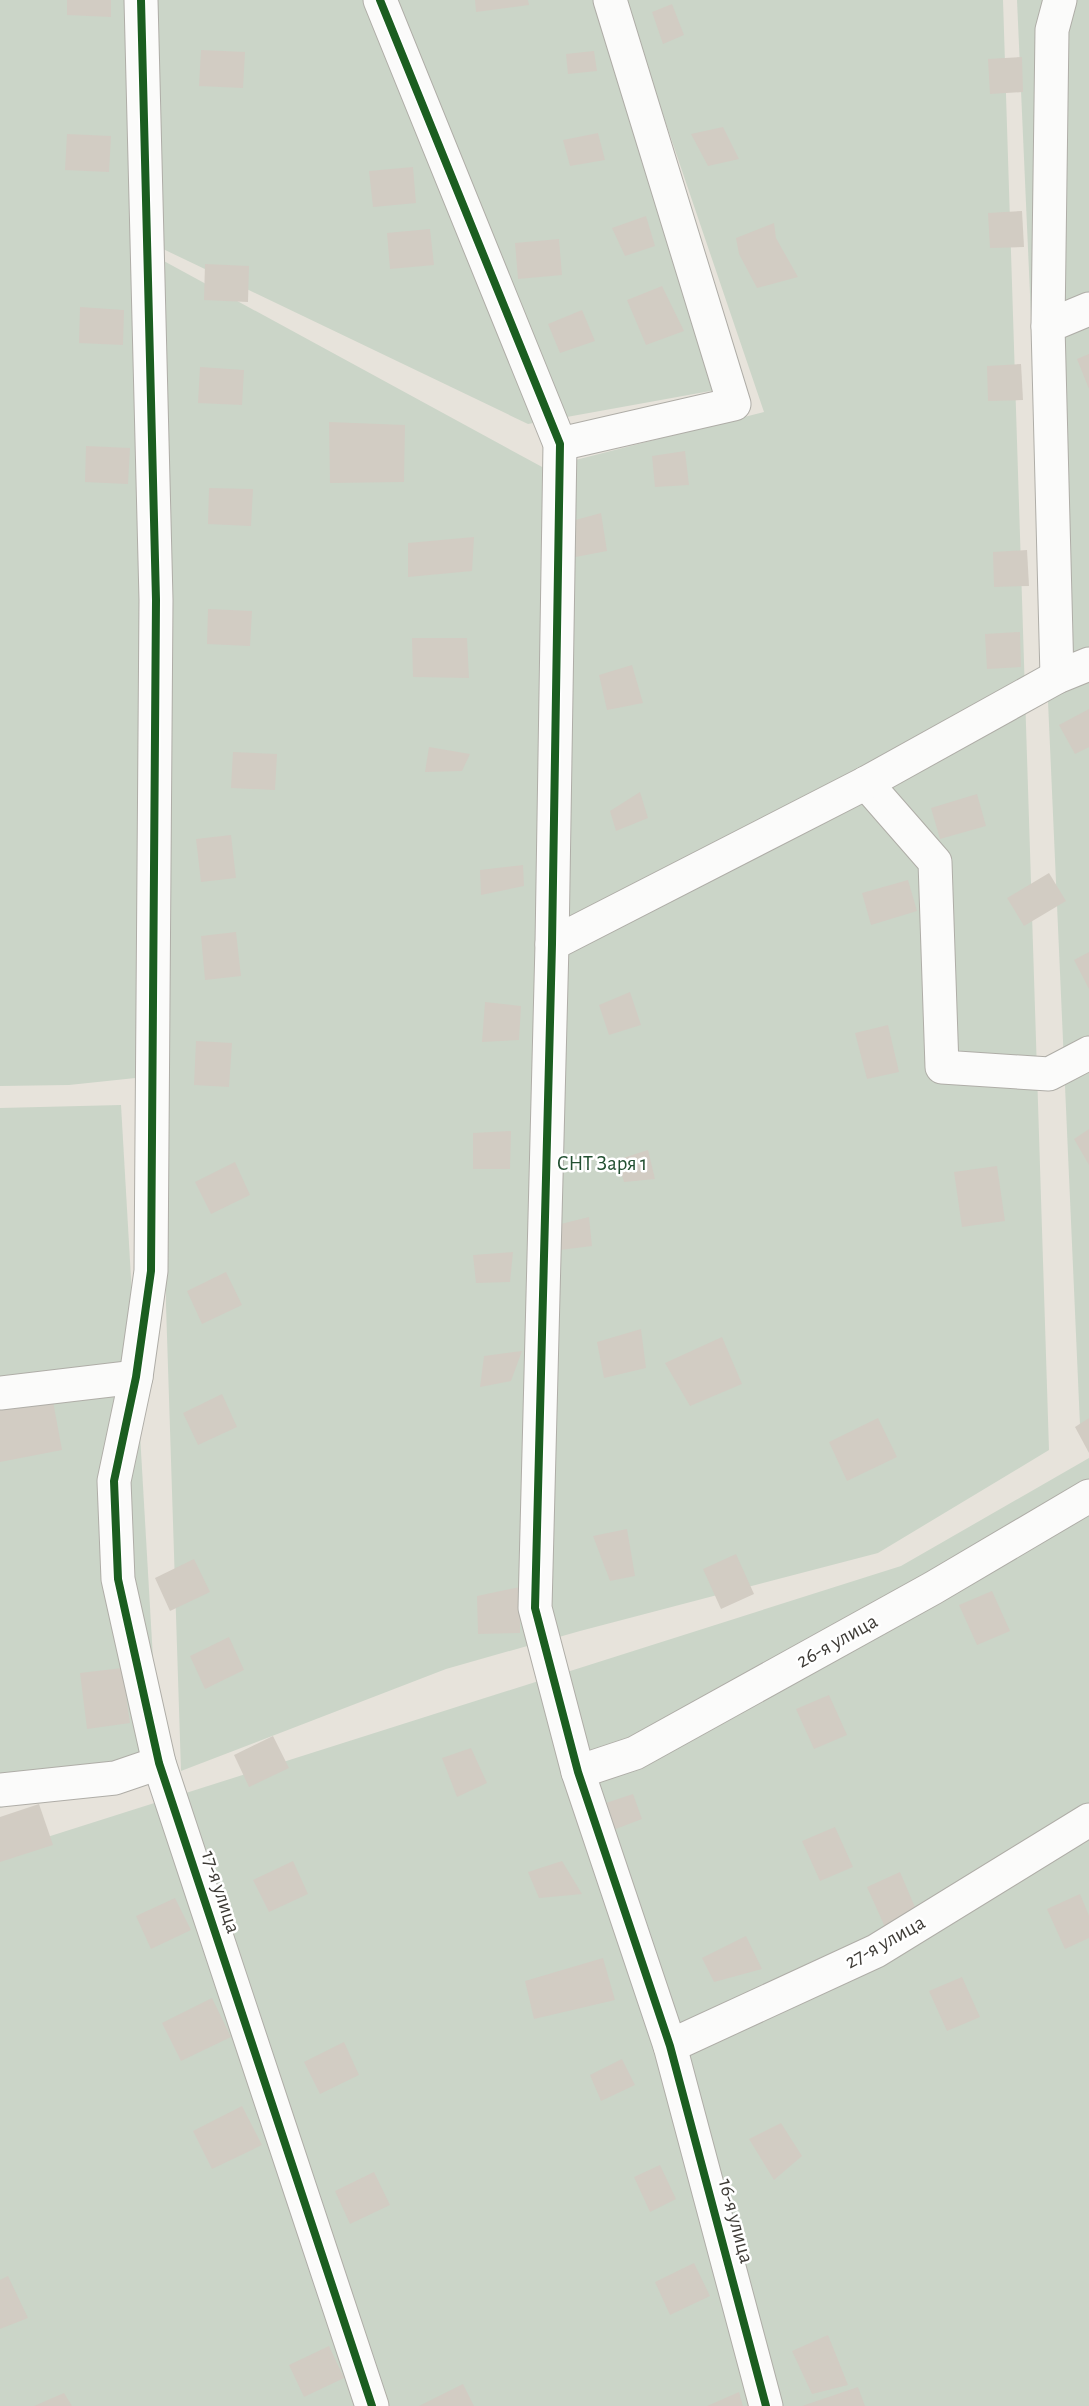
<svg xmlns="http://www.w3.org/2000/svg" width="1089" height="2406" viewBox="0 0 1089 2406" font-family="'Alegreya Sans',sans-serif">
<rect width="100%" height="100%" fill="#e7e3db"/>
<!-- green -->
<g fill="#cbd5c8">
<polygon points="0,0 594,0 716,390 528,424 138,237 145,1077 69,1085 0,1086"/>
<polygon points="624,0 1003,0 1049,1450 878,1553 580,1631 446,1669 181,1771 166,1305 164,605 151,254 544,468 764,412"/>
<polygon points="1017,0 1089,0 1089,1420 1080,1425"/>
<polygon points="121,1105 159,1763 0,1808 0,1108"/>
<polygon points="1089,1458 1089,2406 0,2406 0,1852 901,1566"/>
</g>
<!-- building -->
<g fill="#d2ccc3">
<polygon points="67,0 111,0 111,17 67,15"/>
<polygon points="475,0 528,0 529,5 476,12"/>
<polygon points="672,4 684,35 663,44 652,12"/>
<polygon points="201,50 245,52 243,88 199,86"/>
<polygon points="594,51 597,71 568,74 566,54"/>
<polygon points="1022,57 1023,92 990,94 988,59"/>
<polygon points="723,127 739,159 708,166 691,134"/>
<polygon points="598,133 605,160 570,166 563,140"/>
<polygon points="67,134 111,136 109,172 65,170"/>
<polygon points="413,167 416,203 373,207 369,171"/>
<polygon points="1022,211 1024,247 990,248 988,213"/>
<polygon points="646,216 655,246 625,256 612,228"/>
<polygon points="774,223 776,238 798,277 757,288 739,254 736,238"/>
<polygon points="430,229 434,265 390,269 387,233"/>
<polygon points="559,239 562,275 518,279 515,243"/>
<polygon points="205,264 249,266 248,302 204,300"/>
<polygon points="662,286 684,331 646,345 627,300"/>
<polygon points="80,307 124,310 123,345 79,343"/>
<polygon points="582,310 595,341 560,353 548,324"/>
<polygon points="1089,354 1089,389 1077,359"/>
<polygon points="1021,364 1023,400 988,401 987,366"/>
<polygon points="200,367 244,370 242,405 198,403"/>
<polygon points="329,422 405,425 404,482 330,483"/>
<polygon points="86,446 130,448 128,484 85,482"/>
<polygon points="685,451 689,485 655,487 652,456"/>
<polygon points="209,488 253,489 251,526 208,524"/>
<polygon points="601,513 607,551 565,559 561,524"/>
<polygon points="474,537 472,571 408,577 408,543"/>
<polygon points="1027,550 1029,586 994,587 993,552"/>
<polygon points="208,609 252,611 250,646 207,644"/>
<polygon points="1020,632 1021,667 987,669 985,634"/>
<polygon points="412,638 467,638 469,678 413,677"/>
<polygon points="632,665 643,703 607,710 599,675"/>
<polygon points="1089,709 1089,747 1075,754 1059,725"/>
<polygon points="429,747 470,754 462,771 425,772"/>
<polygon points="233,752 277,754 275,790 231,788"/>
<polygon points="640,792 648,818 616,831 610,811"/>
<polygon points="977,794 986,826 940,839 931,808"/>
<polygon points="231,835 236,878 201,882 196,839"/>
<polygon points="523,865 524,886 481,895 480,870"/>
<polygon points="1049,873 1066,901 1024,926 1007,898"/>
<polygon points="908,880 917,911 871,925 862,893"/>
<polygon points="236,932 241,976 205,980 201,936"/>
<polygon points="1089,952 1089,989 1074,960"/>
<polygon points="630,992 641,1025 609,1035 599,1005"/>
<polygon points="485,1002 521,1006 519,1040 482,1042"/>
<polygon points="888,1025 899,1072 867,1079 855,1033"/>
<polygon points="196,1041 232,1043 229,1087 194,1085"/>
<polygon points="1089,1129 1089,1165 1074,1139"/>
<polygon points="511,1131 510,1169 473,1169 473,1133"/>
<polygon points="648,1150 655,1179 624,1182 617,1160"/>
<polygon points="235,1162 250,1195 211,1214 195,1182"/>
<polygon points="997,1166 1005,1221 962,1227 954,1172"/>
<polygon points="589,1217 592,1246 552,1251 549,1227"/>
<polygon points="513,1252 510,1282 476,1283 473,1255"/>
<polygon points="226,1272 242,1305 202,1324 187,1291"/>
<polygon points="641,1329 646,1368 604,1378 597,1342"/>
<polygon points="722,1337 742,1384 690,1406 665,1363"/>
<polygon points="522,1351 511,1381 480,1387 484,1356"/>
<polygon points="222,1394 237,1427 198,1445 183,1413"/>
<polygon points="52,1396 62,1450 0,1462 0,1405"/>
<polygon points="878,1418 897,1457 847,1481 829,1442"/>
<polygon points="1089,1418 1089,1453 1075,1427"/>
<polygon points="627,1529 635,1576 610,1581 593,1536"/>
<polygon points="736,1554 754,1594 721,1609 703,1569"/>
<polygon points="194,1559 210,1592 170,1611 155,1578"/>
<polygon points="520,1587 520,1633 478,1634 477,1596"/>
<polygon points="992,1591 1010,1631 977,1645 959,1605"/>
<polygon points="229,1637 244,1670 205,1689 190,1656"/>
<polygon points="122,1668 130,1723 87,1729 80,1673"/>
<polygon points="829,1695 847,1735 814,1749 796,1709"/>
<polygon points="273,1736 289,1768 249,1787 234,1755"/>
<polygon points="471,1748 487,1783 457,1797 442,1758"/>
<polygon points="633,1794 642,1819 613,1830 600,1805"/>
<polygon points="39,1804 53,1845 0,1862 0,1817"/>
<polygon points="835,1827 853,1867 820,1881 802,1841"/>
<polygon points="293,1861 308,1894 269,1912 253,1880"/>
<polygon points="562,1861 582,1894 539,1898 528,1872"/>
<polygon points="900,1872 917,1912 885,1927 867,1887"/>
<polygon points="1080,1894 1089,1916 1089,1938 1065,1949 1047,1909"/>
<polygon points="175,1898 191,1930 151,1949 136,1916"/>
<polygon points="746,1936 762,1969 714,1982 702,1958"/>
<polygon points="603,1958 615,2000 534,2019 525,1981"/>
<polygon points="962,1977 980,2017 947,2031 929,1991"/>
<polygon points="212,1998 231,2037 181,2061 162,2023"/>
<polygon points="344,2042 359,2075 320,2094 304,2062"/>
<polygon points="622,2059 635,2085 601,2101 590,2075"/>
<polygon points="242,2106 262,2145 212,2169 193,2131"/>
<polygon points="781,2123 802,2156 774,2180 749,2139"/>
<polygon points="660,2165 676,2199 650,2212 634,2177"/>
<polygon points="374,2172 390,2205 350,2224 335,2191"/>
<polygon points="694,2263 710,2296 670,2315 655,2282"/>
<polygon points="8,2276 28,2318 0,2329 0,2280"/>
<polygon points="828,2335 848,2385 812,2394 792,2351"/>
<polygon points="329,2346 344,2378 304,2397 289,2365"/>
<polygon points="463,2384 474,2406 419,2406"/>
<polygon points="858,2387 865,2406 802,2406"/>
<polygon points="739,2392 743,2406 707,2406"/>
<polygon points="64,2393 72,2406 34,2406"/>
</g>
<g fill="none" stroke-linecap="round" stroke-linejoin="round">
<defs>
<g id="minor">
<polyline points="141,0 156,600 151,1271 136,1377 114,1481 118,1579 159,1763 372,2406"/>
<polyline points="380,0 560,444 552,944 535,1608 578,1772 670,2046 766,2406"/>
<polyline points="1048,326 1052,30 1060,0"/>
<polyline points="560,444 734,404 610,0"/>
<polyline points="1057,677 1048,326 1089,309"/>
<polyline points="866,783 935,862 942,1067 1049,1074 1089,1053"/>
<polyline points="552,944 866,783 1057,677 1089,664"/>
<polyline points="0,1393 136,1377"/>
<polyline points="578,1772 635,1753 933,1588 1089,1496"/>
<polyline points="0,1790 115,1778 159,1763"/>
<polyline points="670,2046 876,1951 1089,1820"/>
</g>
</defs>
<!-- minor casing -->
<use href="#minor" stroke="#afada7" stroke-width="35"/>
<!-- minor -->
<use href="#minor" stroke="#fbfbfa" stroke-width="33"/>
<defs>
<g id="cycleway">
<polyline points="141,0 156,600 151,1271 136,1377 114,1481 118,1579 159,1763 372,2406"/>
<polyline points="380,0 560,444 552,944 535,1608 578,1772 670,2046 766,2406"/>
</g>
</defs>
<!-- cycleway casing -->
<use href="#cycleway" stroke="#fff" stroke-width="11"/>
<!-- cycleway -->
<use href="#cycleway" stroke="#1b5e20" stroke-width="8"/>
</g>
<g text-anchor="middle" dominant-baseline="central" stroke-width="5" stroke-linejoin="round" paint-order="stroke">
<!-- park labels -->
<g font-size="21" fill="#225031" stroke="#fff">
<text x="602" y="1163">СНТ Заря 1</text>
</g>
<!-- street labels -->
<g font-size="21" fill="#3e3b36" stroke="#fff">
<text transform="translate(837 1641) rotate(-29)">26-я улица</text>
<text transform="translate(221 1892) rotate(72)">17-я улица</text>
<text transform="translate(885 1942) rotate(-29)">27-я улица</text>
<text transform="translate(736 2221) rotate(75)">16-я улица</text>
</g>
</g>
</svg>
